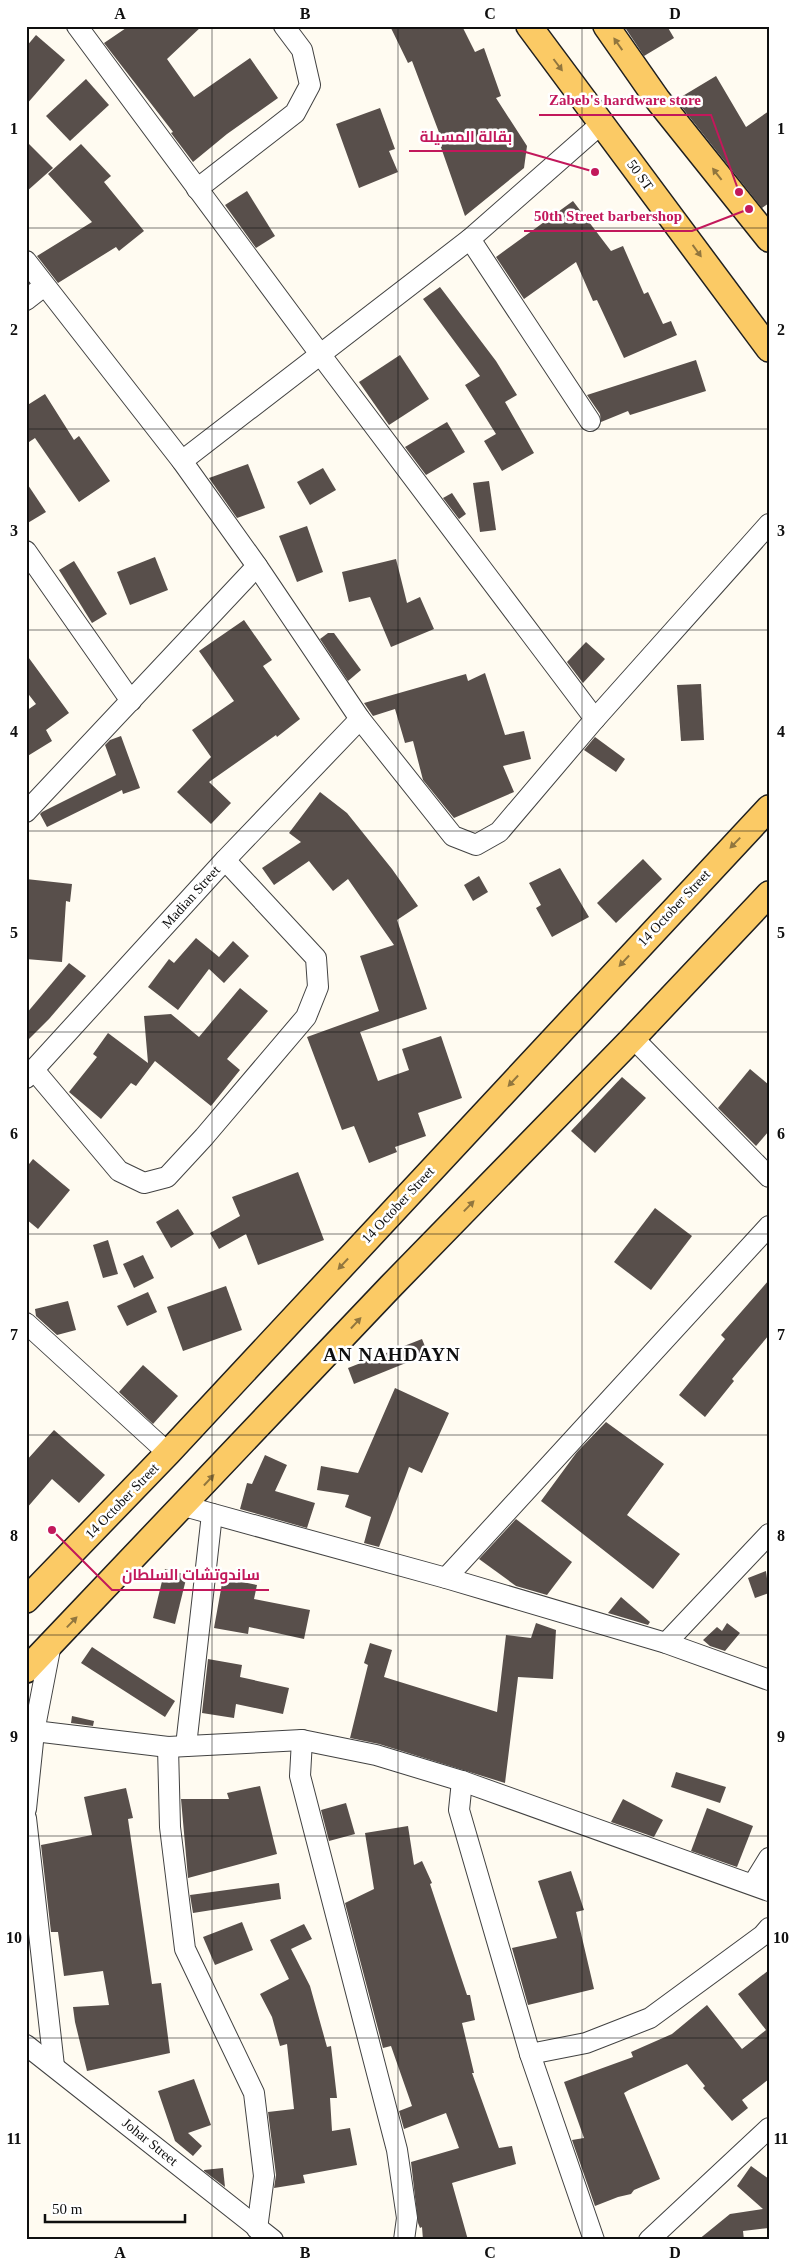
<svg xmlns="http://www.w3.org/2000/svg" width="795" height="2266" viewBox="0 0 795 2266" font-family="'Times New Roman',Cairo,serif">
<rect width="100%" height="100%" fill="#fffbf1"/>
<!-- building -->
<g fill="#584f4b">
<polygon points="129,26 202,26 167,59 194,97 250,58 278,98 227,134 193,162 171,133 173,132 104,43"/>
<polygon points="390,26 462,26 475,52 484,48 501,96 496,98 527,146 524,168 465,216 437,136 440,135 412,61 408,63"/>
<polygon points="624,26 667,26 674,38 644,56"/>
<polygon points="36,35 65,60 26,105 26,47"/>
<polygon points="716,76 746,127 769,111 769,203 762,208 676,100"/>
<polygon points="86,79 109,105 70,141 46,116"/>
<polygon points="380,108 395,149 389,151 398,172 359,188 336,124"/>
<polygon points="26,141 53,168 26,192"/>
<polygon points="81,144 111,176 104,182 144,231 119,251 116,247 58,283 37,256 92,222 48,174"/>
<polygon points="247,191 275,236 256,248 225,205"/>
<polygon points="573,201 611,251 623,246 644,294 648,292 663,324 671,321 677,335 624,358 597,300 593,301 576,262 524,299 496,257"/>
<polygon points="440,287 496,361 517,395 505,402 534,453 502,471 484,441 496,434 465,385 480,376 423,299"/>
<polygon points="400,355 429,399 389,425 359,382"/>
<polygon points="696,360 706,391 630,415 628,411 601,422 600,414 587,395"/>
<polygon points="45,394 74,440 79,436 110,481 79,502 35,438 26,444 26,406"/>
<polygon points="447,422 465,452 426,475 405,447"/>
<polygon points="248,464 265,508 237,518 209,478"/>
<polygon points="323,468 336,490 310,505 297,482"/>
<polygon points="489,481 496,530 480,532 473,483"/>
<polygon points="26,482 46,512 26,524"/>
<polygon points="452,493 466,514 459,519 443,498"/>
<polygon points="307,526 323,572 297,582 279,536"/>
<polygon points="155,557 168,590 130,605 117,572"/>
<polygon points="396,559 407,603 420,597 434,629 391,647 370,597 349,602 342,572"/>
<polygon points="74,561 107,614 92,623 59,570"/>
<polygon points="244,620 272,660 263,666 300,719 277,737 276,735 209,782 231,803 211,824 177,792 211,757 192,730 234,701 199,651"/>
<polygon points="328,633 334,633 361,670 348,681 320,639"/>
<polygon points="586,642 605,659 583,683 567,662"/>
<polygon points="26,654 69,713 46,730 52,741 26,757 26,711 36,704 26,691"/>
<polygon points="485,673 505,735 524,731 531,759 503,766 514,792 454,818 423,780 413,741 405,743 395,709 373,716 364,703 466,674 468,681"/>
<polygon points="701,684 704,740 681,741 677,685"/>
<polygon points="121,736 140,788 123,794 122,790 47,827 40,814 42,812 116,775 105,745 110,740"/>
<polygon points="595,737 625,759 616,772 584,750"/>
<polygon points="320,792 347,813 392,869 418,906 397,920 427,1009 360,1032 378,1081 409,1070 402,1049 441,1036 462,1098 418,1113 426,1136 395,1147 397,1152 369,1163 354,1126 342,1130 307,1037 379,1011 360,956 394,945 348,879 333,891 309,861 274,885 262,868 301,842 289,833"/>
<polygon points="643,859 662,879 616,923 597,903"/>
<polygon points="560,868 589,917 552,937 536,908 541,905 529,883"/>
<polygon points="479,876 488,892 473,901 464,885"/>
<polygon points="26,879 72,884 70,902 66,901 62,962 26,959"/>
<polygon points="196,938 219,957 233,941 249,956 224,983 209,969 178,1010 148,987 169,959 174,963"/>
<polygon points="69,963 86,976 49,1019 26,1042 26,1014"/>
<polygon points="240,988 268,1011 227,1059 240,1070 211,1106 155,1061 136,1086 131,1083 101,1119 69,1092 97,1057 93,1054 108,1033 148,1063 144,1016 171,1014 199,1037"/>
<polygon points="750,1069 769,1085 769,1131 756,1146 718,1108"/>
<polygon points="622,1077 646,1098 595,1153 571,1131"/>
<polygon points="33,1159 70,1190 38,1229 26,1219 26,1168"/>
<polygon points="298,1172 324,1240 258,1265 246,1234 219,1249 210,1233 240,1216 232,1197"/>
<polygon points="655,1208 692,1236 651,1290 614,1262"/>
<polygon points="178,1209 194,1234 171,1248 156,1222"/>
<polygon points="108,1240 118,1274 103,1278 93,1245"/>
<polygon points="143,1255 154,1278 134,1288 123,1264"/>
<polygon points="769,1280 769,1335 732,1379 734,1381 705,1417 679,1395 725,1339 721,1335"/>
<polygon points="226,1286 242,1330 183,1351 167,1307"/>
<polygon points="148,1292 157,1312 127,1326 117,1306"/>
<polygon points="68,1301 76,1330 57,1335 36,1316 35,1309"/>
<polygon points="422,1339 428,1354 354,1384 348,1368"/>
<polygon points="143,1365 178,1396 153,1424 119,1392"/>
<polygon points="395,1388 449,1413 422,1473 409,1467 379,1547 364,1543 371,1517 345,1507 349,1495 317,1490 321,1466 358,1473"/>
<polygon points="606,1422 664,1464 627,1515 680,1554 653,1589 541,1501 577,1452"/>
<polygon points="54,1430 105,1475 79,1503 52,1479 26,1509 26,1461"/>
<polygon points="265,1455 287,1465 275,1491 315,1503 307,1528 240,1509 247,1483 252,1484"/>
<polygon points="516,1519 572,1562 547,1595 516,1586 479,1559"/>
<polygon points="165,1569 187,1575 175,1624 153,1618"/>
<polygon points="766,1571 769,1593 755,1598 748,1578"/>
<polygon points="223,1578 257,1585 254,1599 310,1610 304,1639 249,1627 248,1634 214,1628"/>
<polygon points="621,1597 650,1622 648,1625 608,1613"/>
<polygon points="536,1623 556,1630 553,1679 518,1677 505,1783 379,1744 350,1738 368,1665 364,1663 370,1643 392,1650 384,1677 497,1712 506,1635 531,1638"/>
<polygon points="727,1623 740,1633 725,1651 710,1646 703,1640 717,1627 722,1631"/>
<polygon points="92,1647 175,1701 165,1717 81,1663"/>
<polygon points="208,1659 242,1665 240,1677 289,1688 283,1714 236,1704 234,1718 202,1713"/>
<polygon points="72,1716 94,1721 93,1726 71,1723"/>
<polygon points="676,1772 726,1787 720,1803 671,1787"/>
<polygon points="260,1786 277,1854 188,1878 181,1799 229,1799 227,1793"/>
<polygon points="126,1788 133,1818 128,1819 152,1984 161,1983 170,2053 87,2071 75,2022 73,2007 109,2005 103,1971 64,1976 58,1932 51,1932 41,1845 92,1835 84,1797"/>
<polygon points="623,1799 663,1820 654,1837 611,1822"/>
<polygon points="346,1803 355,1834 329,1841 321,1810"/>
<polygon points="707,1808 753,1826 737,1867 691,1851"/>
<polygon points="408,1826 414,1865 422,1861 432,1883 430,1884 467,1995 470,1995 475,2020 462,2023 474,2073 472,2073 499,2148 512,2146 516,2164 452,2183 468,2240 423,2240 422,2227 420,2228 418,2223 411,2162 459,2148 446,2113 404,2129 399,2111 412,2106 391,2046 383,2048 345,1903 374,1889 365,1833"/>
<polygon points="571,1871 584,1910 576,1912 594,1989 528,2005 512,1948 557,1938 538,1881"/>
<polygon points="279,1883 281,1899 193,1913 190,1895"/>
<polygon points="242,1922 253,1950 215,1965 203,1937"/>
<polygon points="304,1924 312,1939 291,1949 310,1986 327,2047 331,2046 337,2098 330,2098 332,2131 350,2128 357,2165 303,2175 305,2183 274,2188 276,2175 268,2112 294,2109 287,2044 280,2046 272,2017 260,1994 289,1979 270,1940"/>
<polygon points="769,1970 769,2079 742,2100 748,2108 732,2121 703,2088 705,2086 687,2064 629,2090 624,2093 660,2179 634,2190 631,2194 618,2197 595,2206 572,2140 584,2138 564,2082 633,2057 631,2052 672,2034 707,2005 742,2049 766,2030 738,1994"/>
<polygon points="194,2079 211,2125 188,2133 202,2146 193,2156 175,2141 158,2091"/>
<polygon points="751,2166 769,2179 769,2228 743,2231 744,2240 698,2240 730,2214 763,2209 737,2186"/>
<polygon points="223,2168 225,2187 204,2171 204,2170"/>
</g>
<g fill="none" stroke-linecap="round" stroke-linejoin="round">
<defs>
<g id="minor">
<polyline points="77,26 320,354 595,719"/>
<polyline points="197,189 295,113 310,85 302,50 284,26"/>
<polyline points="470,239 590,421"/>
<polyline points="26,261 182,461 257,566 360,719 453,836 476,845 499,832 595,719 769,524"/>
<polyline points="26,300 44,286"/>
<polyline points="182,461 470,239 602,123"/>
<polyline points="26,551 131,701"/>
<polyline points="26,812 257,566"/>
<polyline points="633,1038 769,1177"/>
<polyline points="34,1070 119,1171 144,1183 167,1177 204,1137 306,1017 318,987 316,958 225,860"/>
<polyline points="26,1078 225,860 360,719"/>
<polyline points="26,1323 168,1453"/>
<polyline points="184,1506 446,1578 666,1643 769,1680"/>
<polyline points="446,1578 769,1226"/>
<polyline points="666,1643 769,1534"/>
<polyline points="26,1730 168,1747 302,1740 376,1755 462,1781 769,1891"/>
<polyline points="302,1740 300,1776 397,2150 407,2218 404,2240"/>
<polyline points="186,1746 212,1514"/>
<polyline points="168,1747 170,1827 185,1949 254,2093 264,2176 257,2229"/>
<polyline points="462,1781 459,1810 530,2054 594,2240"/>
<polyline points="26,1809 34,1732 51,1644"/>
<polyline points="26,1818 54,2066"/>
<polyline points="753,1884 769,1858"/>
<polyline points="26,2045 273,2240"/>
<polyline points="530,2054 586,2043 650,2018 763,1935 769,1928"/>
<polyline points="649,2240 769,2128"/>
</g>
<g id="major">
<polyline points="529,26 769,349"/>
<polyline points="606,26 657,99 769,239"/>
<polyline points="26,1600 168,1453 769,808"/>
<polyline points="26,1670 391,1286 633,1038 769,894"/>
</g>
</defs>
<!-- minor casing -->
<use href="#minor" stroke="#424242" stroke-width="22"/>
<!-- major casing -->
<use href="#major" stroke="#202020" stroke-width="28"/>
<!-- minor -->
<use href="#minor" stroke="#fff" stroke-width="20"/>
<!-- major -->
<use href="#major" stroke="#fbca65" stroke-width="25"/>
</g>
<!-- one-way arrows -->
<defs><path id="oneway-solid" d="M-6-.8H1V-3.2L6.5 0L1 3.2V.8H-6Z" transform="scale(1.25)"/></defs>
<g fill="#91763e">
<use href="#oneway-solid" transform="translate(618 44) rotate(-125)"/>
<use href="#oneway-solid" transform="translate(558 65) rotate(53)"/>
<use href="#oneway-solid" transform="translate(717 174) rotate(-128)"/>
<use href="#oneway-solid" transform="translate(697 251) rotate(54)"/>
<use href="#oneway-solid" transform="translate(735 843) rotate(134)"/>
<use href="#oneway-solid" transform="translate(624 961) rotate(133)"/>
<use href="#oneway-solid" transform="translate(513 1081) rotate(133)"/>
<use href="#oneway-solid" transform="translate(469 1206) rotate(-46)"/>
<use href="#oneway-solid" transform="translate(343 1264) rotate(133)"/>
<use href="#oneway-solid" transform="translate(356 1323) rotate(-47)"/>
<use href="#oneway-solid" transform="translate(209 1480) rotate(-47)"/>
<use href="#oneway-solid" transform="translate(72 1622) rotate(-46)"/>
</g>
<!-- grid -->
<path fill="none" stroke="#0f0f0f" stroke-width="1" stroke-opacity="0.55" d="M 212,26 L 212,2240M 398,26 L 398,2240M 582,26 L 582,2240M 26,228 L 769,228M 26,429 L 769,429M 26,630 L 769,630M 26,831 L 769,831M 26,1032 L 769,1032M 26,1234 L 769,1234M 26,1435 L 769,1435M 26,1635 L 769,1635M 26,1836 L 769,1836M 26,2038 L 769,2038"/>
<g text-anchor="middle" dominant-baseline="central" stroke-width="5" stroke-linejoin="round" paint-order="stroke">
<!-- street labels -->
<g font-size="14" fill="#0f0f0f" stroke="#fff">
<text transform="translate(640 175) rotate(54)">50 ST</text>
<text transform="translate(191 897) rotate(-48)">Madian Street</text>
<text transform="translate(674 908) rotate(-47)">14 October Street</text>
<text transform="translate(398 1205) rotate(-47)">14 October Street</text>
<text transform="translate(122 1501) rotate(-46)">14 October Street</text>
<text transform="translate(150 2142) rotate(39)">Johar Street</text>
</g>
<!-- district labels -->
<g font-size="19" font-weight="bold" letter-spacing="1" fill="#0f0f0f" stroke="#fff">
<text x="392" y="1354">AN NAHDAYN</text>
</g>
</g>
<!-- callouts -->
<path fill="none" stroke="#c2185b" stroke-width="2" d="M739 192L711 115H539M595 172L522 151H409M749 209L692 231H524M52 1530L112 1590H269"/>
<g fill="#c2185b" stroke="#fff" stroke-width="2">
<circle cx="739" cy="192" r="5"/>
<circle cx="595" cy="172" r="5"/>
<circle cx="749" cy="209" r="5"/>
<circle cx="52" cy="1530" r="5"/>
</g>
<g font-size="15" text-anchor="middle" font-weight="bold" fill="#c2185b" stroke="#fff" stroke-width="5" stroke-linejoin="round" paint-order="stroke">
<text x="625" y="105">Zabeb's hardware store</text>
<text x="466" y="142">بقالة المسيلة</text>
<text x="608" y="221">50th Street barbershop</text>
<text x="191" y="1580">ساندوتشات السلطان</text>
</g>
<!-- border -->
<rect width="795" height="2266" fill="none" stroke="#ffffff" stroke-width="55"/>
<!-- scale -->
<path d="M45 2214v8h140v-8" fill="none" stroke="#0f0f0f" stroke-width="2.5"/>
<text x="52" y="2214" font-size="15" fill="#0f0f0f" stroke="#ffffff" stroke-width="4" paint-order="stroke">50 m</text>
<rect x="28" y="28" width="740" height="2210" fill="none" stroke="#0f0f0f" stroke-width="2"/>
<g font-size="16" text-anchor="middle" font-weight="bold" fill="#0f0f0f">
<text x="120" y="19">A</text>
<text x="305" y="19">B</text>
<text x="490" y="19">C</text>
<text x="675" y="19">D</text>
<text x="14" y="134">1</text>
<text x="781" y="134">1</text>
<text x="14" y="335">2</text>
<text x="781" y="335">2</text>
<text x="14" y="536">3</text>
<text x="781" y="536">3</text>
<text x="14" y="737">4</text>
<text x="781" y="737">4</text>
<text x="14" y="938">5</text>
<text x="781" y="938">5</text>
<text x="14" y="1139">6</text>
<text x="781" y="1139">6</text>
<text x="14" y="1340">7</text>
<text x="781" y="1340">7</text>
<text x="14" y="1541">8</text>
<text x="781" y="1541">8</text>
<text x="14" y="1742">9</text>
<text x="781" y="1742">9</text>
<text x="14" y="1943">10</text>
<text x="781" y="1943">10</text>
<text x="14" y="2144">11</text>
<text x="781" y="2144">11</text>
<text x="120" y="2258">A</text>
<text x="305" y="2258">B</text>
<text x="490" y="2258">C</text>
<text x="675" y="2258">D</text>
</g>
</svg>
